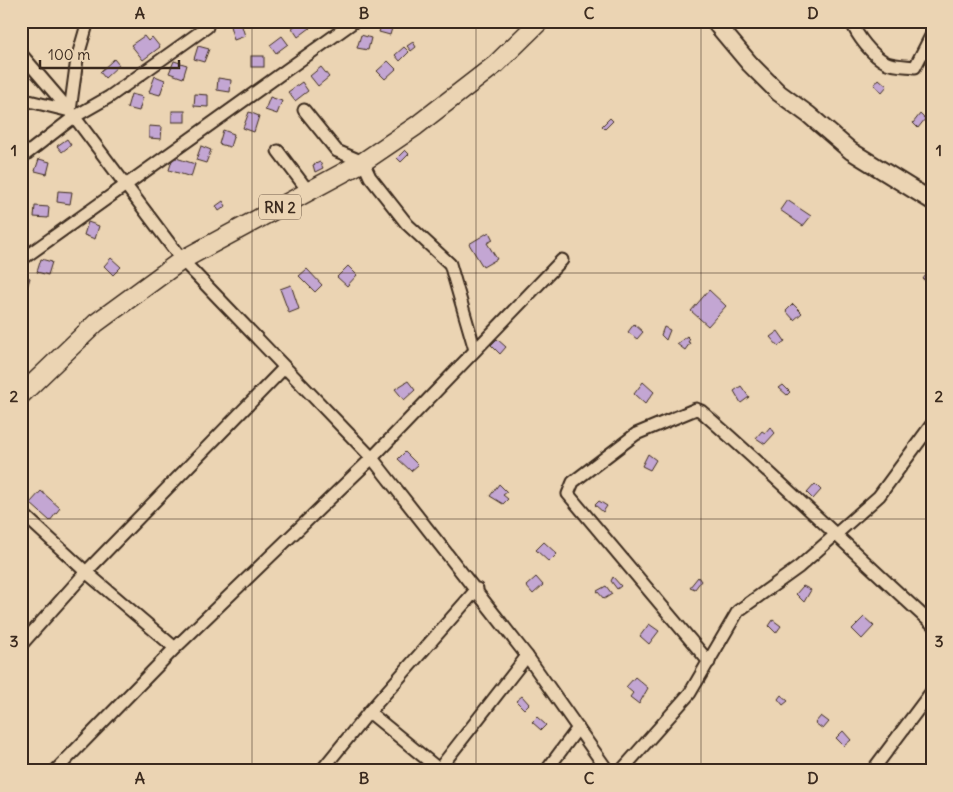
<svg xmlns="http://www.w3.org/2000/svg" width="953" height="792" viewBox="0 0 953 792" font-family="Delius,sans-serif">
<rect width="100%" height="100%" fill="#ebd4b3"/>
<filter id="ink" filterUnits="userSpaceOnUse"><feTurbulence type="fractalNoise" baseFrequency=".02" numOctaves="2"/><feDisplacementMap in="SourceGraphic" scale="10" xChannelSelector="R" yChannelSelector="G"/><feConvolveMatrix kernelMatrix="1 2 1 2 8 2 1 2 1" color-interpolation-filters="sRGB"/></filter>
<g filter="url(#ink)">
<!-- building -->
<g fill="#c3a6d3" stroke="#3b2a1e">
<polygon points="302,21 305,21 310,28 298,37 292,28"/>
<polygon points="383,21 394,21 390,35 379,32"/>
<polygon points="241,23 245,36 234,40 230,26"/>
<polygon points="361,35 371,38 368,50 357,48"/>
<polygon points="144,36 148,41 152,37 160,47 143,60 131,45"/>
<polygon points="282,36 288,44 276,53 270,45"/>
<polygon points="413,42 416,47 411,51 407,46"/>
<polygon points="198,46 209,49 204,62 194,59"/>
<polygon points="404,47 409,52 400,61 395,55"/>
<rect x="251" y="56" width="13" height="11"/>
<polygon points="114,59 119,65 105,78 100,72"/>
<polygon points="174,61 187,65 183,78 169,73"/>
<polygon points="388,61 396,69 385,79 377,71"/>
<polygon points="321,67 329,77 318,86 310,76"/>
<polygon points="155,76 165,80 160,95 149,92"/>
<polygon points="218,78 231,80 230,92 217,90"/>
<polygon points="879,79 887,86 882,92 874,85"/>
<polygon points="302,82 308,91 295,101 288,92"/>
<polygon points="131,94 143,97 139,111 127,108"/>
<polygon points="195,94 208,95 208,107 194,106"/>
<polygon points="270,97 282,101 277,114 265,110"/>
<rect x="172" y="111" width="13" height="11"/>
<polygon points="249,112 259,116 254,132 243,128"/>
<polygon points="920,114 925,119 918,128 913,123"/>
<polygon points="610,118 613,121 605,129 602,126"/>
<polygon points="149,126 162,127 161,139 149,138"/>
<polygon points="223,130 234,134 230,147 219,144"/>
<polygon points="67,139 71,145 62,152 57,146"/>
<polygon points="201,146 211,150 206,163 196,160"/>
<polygon points="405,150 409,154 401,162 397,158"/>
<polygon points="173,157 195,164 191,177 169,170"/>
<polygon points="39,159 50,162 47,174 35,171"/>
<polygon points="320,162 323,168 315,172 313,165"/>
<polygon points="21,176 26,177 23,190 21,190"/>
<polygon points="58,191 72,192 70,204 57,202"/>
<polygon points="787,200 811,216 803,226 780,210"/>
<polygon points="223,201 226,206 219,211 216,206"/>
<polygon points="35,206 49,207 48,218 34,217"/>
<polygon points="88,222 99,226 95,239 84,235"/>
<polygon points="21,223 27,224 25,235 21,235"/>
<polygon points="489,232 493,240 487,243 497,259 483,267 469,244"/>
<polygon points="111,258 121,267 113,275 104,266"/>
<polygon points="41,259 52,262 48,275 37,272"/>
<polygon points="348,266 357,275 347,286 337,277"/>
<polygon points="307,269 322,285 315,292 299,276"/>
<polygon points="928,272 932,276 932,287 923,279"/>
<polygon points="21,275 30,278 26,291 21,290"/>
<polygon points="291,285 299,309 289,313 280,289"/>
<polygon points="709,290 726,306 708,326 691,311"/>
<polygon points="793,304 802,313 794,320 786,311"/>
<polygon points="634,324 643,332 637,339 628,332"/>
<polygon points="664,327 670,330 666,340 661,335"/>
<polygon points="778,331 785,341 778,346 770,337"/>
<polygon points="687,336 690,339 688,342 690,343 685,350 677,344"/>
<polygon points="497,339 506,347 500,354 491,345"/>
<polygon points="408,381 415,390 404,400 395,389"/>
<polygon points="643,382 654,392 645,404 634,394"/>
<polygon points="783,385 790,392 787,395 779,388"/>
<polygon points="741,386 749,397 741,403 734,391"/>
<polygon points="770,427 775,433 765,444 756,438 762,431 765,433"/>
<polygon points="405,452 418,465 411,471 398,459"/>
<polygon points="648,454 656,460 650,470 642,466"/>
<polygon points="499,484 507,492 503,495 508,499 503,504 490,496"/>
<polygon points="815,484 821,490 813,499 807,493"/>
<polygon points="41,491 60,508 50,521 30,503"/>
<polygon points="599,501 607,506 603,512 595,505"/>
<polygon points="544,542 557,554 549,562 536,550"/>
<polygon points="536,577 543,585 533,594 526,586"/>
<polygon points="613,577 621,586 617,589 611,581"/>
<polygon points="698,577 701,581 695,589 690,587"/>
<polygon points="606,586 612,594 604,599 597,591"/>
<polygon points="803,586 811,590 804,602 796,594"/>
<polygon points="864,617 874,626 862,639 852,629"/>
<polygon points="773,620 781,626 776,633 769,626"/>
<polygon points="649,624 659,631 649,644 640,636"/>
<polygon points="635,677 648,688 639,704 630,697 633,693 626,687"/>
<polygon points="781,695 788,701 783,705 778,699"/>
<polygon points="522,696 529,704 524,709 516,701"/>
<polygon points="821,716 829,722 823,729 815,723"/>
<polygon points="537,717 546,725 541,730 532,722"/>
<polygon points="843,731 851,740 844,746 836,738"/>
</g>
<g fill="none" stroke-linecap="round" stroke-linejoin="round">
<defs>
<g id="street">
<path d="M 851,21 C 857,36 872,56 887,63 C 895,66 907,66 915,67 L 932,34"/>
<polyline points="21,54 70,111 182,260 372,458 527,656 608,771"/>
<polyline points="21,99 70,111 77,59 88,21"/>
<polyline points="304,110 337,151 363,162 370,177 407,224 450,264 475,350"/>
<polyline points="278,151 309,192"/>
<polyline points="21,158 74,117 109,97 207,27"/>
<polyline points="21,260 355,21"/>
<polyline points="21,512 86,572 175,648"/>
<polyline points="21,645 86,572 284,368"/>
<path d="M 709,662 L 568,494 L 573,482 L 636,434 L 696,409 L 701,411 C 780,480 854,553 932,624"/>
<polyline points="369,712 441,771"/>
<polyline points="439,769 527,656"/>
<polyline points="55,771 175,648 372,458 562,260"/>
<polyline points="321,771 369,712 477,589"/>
<polyline points="546,771 578,728"/>
<polyline points="621,771 690,693 738,611 799,567 879,496 932,424"/>
<polyline points="872,771 932,691"/>
</g>
<polyline id="secondary" points="714,21 750,64 779,93 809,115 851,151 932,201"/>
<polyline id="primary" points="21,395 96,323 182,260 363,162 416,126 496,64 540,21"/>
</defs>
<!-- street casing -->
<use href="#street" stroke="#3b2a1e" stroke-width="15"/>
<!-- secondary casing -->
<use href="#secondary" stroke="#3b2a1e" stroke-width="20"/>
<!-- primary casing -->
<use href="#primary" stroke="#3b2a1e" stroke-width="21"/>
<!-- street -->
<use href="#street" stroke="#ebd4b3" stroke-width="11"/>
<!-- secondary -->
<use href="#secondary" stroke="#ebd4b3" stroke-width="16"/>
<!-- primary -->
<use href="#primary" stroke="#ebd4b3" stroke-width="18"/>
</g>
</g>
<!-- grid -->
<path fill="none" stroke="#3b2a1e" stroke-width="1" stroke-opacity="0.55" d="M 252,21 L 252,771M 476,21 L 476,771M 701,21 L 701,771M 21,273 L 932,273M 21,519 L 932,519"/>
<g text-anchor="middle" dominant-baseline="central" stroke-width="4.5" stroke-linejoin="round" paint-order="stroke">
<!-- shield labels -->
<rect fill="#ebd4b3" stroke="#705d4b" stroke-width="1" x="259" y="194.5" width="42" height="25" rx="4"/>
<g font-size="15" font-weight="bold" fill="#3b2a1e">
<text x="280" y="207">RN 2</text>
</g>
</g>
<!-- margin -->
<rect width="953" height="792" fill="none" stroke="#ebd4b3" stroke-width="55"/>
<!-- scale -->
<path d="M40 60v8h139v-8" fill="none" stroke="#3b2a1e" stroke-width="2.5"/>
<text x="48" y="60" font-size="15" fill="#3b2a1e" stroke="#ebd4b3" stroke-width="4" paint-order="stroke">100 m</text>
<rect x="28" y="28" width="898" height="736" fill="none" stroke="#3b2a1e" stroke-width="2"/>
<g font-size="16" text-anchor="middle" font-weight="bold" fill="#3b2a1e">
<text x="140" y="19">A</text>
<text x="364" y="19">B</text>
<text x="589" y="19">C</text>
<text x="813" y="19">D</text>
<text x="14" y="156">1</text>
<text x="939" y="156">1</text>
<text x="14" y="402">2</text>
<text x="939" y="402">2</text>
<text x="14" y="647">3</text>
<text x="939" y="647">3</text>
<text x="140" y="784">A</text>
<text x="364" y="784">B</text>
<text x="589" y="784">C</text>
<text x="813" y="784">D</text>
</g>
</svg>
